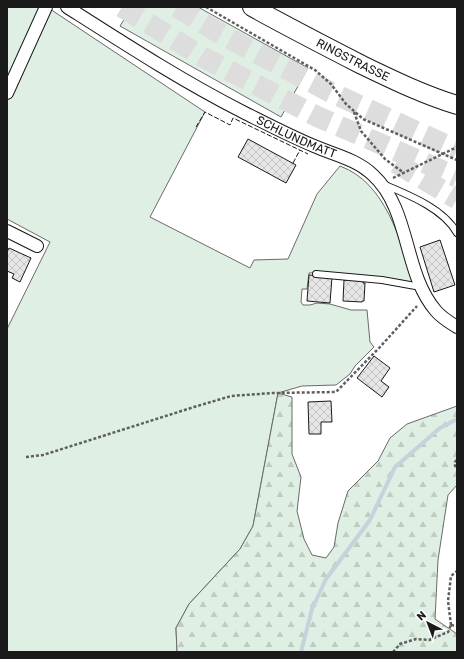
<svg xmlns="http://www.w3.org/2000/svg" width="464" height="659" viewBox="0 0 464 659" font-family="Rubik,sans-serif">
<defs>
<pattern id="forest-firs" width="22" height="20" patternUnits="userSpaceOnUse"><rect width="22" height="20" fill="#e0efe3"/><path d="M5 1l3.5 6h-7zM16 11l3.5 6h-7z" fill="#c0ccc2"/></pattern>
<pattern id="building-cross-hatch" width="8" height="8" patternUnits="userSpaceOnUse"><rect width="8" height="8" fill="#e6e6e6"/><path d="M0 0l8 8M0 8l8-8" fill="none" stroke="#c5c5c5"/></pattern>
</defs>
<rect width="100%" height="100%" fill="#fff"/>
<!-- grass -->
<g fill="#e0efe3" stroke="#6a6a6a">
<path d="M 7,7 L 47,7 L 205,112 L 150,217 L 250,268 L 254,260 L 288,259 L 317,194 L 340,166 C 386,183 400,240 414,282 L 411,283 L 401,280 L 323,272 L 309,273 L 307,289 L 302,289 L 301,302 L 303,305 L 310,305 L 317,303 L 330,304 L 351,310 L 367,310 L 370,342 L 374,347 L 355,366 L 350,374 L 336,385 L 302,386 L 278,393 L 253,526 L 240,549 L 189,604 L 176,628 L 177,652 L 7,652 L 7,329 L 50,242 L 7,219 Z"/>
<polygon points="132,7 198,7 308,68 281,117 120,26"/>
</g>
<!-- forest -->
<polygon fill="url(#forest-firs)" stroke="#6a6a6a" points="278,393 292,397 292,454 301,477 297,511 304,539 312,555 326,558 334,547 338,523 348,491 378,461 390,438 407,424 457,406 457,485 448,495 438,560 435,619 457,634 457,652 177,652 176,628 189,604 240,549 253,526"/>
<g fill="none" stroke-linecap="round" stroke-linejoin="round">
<!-- stream -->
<polyline stroke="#c6d2dc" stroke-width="4" points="301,652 312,609 326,579 370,520 395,467 440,428 457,419"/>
</g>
<!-- building -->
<g fill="url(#building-cross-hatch)" stroke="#1a1a1a">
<polygon points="248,139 296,165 286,183 238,157"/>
<polygon points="440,240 455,285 434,292 420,247"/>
<polygon points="9,248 31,258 20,282 12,278 14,274 7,271 7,252"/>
<polygon points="309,275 332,277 330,303 307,301"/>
<polygon points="344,280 363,281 363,283 365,283 364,301 362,301 362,302 343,301"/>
<polygon points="374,356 390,368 381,381 389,387 382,397 357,378"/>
<polygon points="331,401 332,422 321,422 321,434 309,434 308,402"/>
</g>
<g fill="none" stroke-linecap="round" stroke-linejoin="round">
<!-- motorway-tunnel -->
<g stroke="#ddd" stroke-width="21" stroke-dasharray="21 10" stroke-linecap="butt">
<polyline points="122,7 203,57 316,116 457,177"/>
<polyline points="177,7 219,33 330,92 457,150"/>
<polyline points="396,163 457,199"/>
</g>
<defs>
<g id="service">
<path d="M 385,185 C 409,195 444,209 457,233"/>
<polyline points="316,274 382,280 421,287"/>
</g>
<g id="minor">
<path id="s1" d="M 67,7 C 125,44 182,81 243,112 C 267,124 290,136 314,146 C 335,155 356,159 373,175 C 411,210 403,273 436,311 C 442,318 449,322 457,327"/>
<polyline points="7,93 46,7"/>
<polyline points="7,231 37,246"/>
</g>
<g id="primary">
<path id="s2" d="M 252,7 C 288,27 325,46 362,65 C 393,80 424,95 457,105"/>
</g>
</defs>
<!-- service casing -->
<use href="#service" stroke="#1a1a1a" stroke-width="8"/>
<!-- minor casing -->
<use href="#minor" stroke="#1a1a1a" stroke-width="14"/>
<!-- primary casing -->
<use href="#primary" stroke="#1a1a1a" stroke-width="20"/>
<!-- path -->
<g stroke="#5f5f5f" stroke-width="2.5" stroke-dasharray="3 2" stroke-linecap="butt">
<polyline points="206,7 315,70 331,84 346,104 363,119 457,160"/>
<polyline points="354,112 361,131 385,159 404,173"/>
<polyline points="393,178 457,147"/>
<polyline points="26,457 43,455 194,407 231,396 273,393 336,392 380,347 417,306"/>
<polyline points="457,460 455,462 455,466 457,467"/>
<polyline points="451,625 448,601 451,576 457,571"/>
<polyline points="451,625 457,626"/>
<polyline points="393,652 400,644 416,639 429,640 448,632 451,625"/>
</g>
<!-- service -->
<use href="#service" stroke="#fff" stroke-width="6"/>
<!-- minor -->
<use href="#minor" stroke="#fff" stroke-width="12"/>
<!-- primary -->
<use href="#primary" stroke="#fff" stroke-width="18"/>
<!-- fence -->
<g stroke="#1a1a1a" stroke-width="1" stroke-dasharray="5 2" stroke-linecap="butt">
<polyline points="196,127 205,112 230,125 233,118 308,154"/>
<polyline points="293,163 300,150"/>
</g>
</g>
<g text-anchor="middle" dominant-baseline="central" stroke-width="3" stroke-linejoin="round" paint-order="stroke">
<!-- street labels -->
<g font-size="12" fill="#1a1a1a" stroke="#fff">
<text stroke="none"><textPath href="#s2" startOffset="114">RINGSTRASSE</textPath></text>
<text stroke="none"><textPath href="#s1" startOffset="264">SCHLUNDMATT</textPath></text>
</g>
</g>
<!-- border -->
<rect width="464" height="659" fill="none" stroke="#1a1a1a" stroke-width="16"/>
<!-- north arrow -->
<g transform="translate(428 623) rotate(318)" stroke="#ffffff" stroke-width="3" paint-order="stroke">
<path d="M0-3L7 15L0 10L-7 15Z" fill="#1a1a1a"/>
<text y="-6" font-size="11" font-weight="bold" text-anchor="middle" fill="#1a1a1a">N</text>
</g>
</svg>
